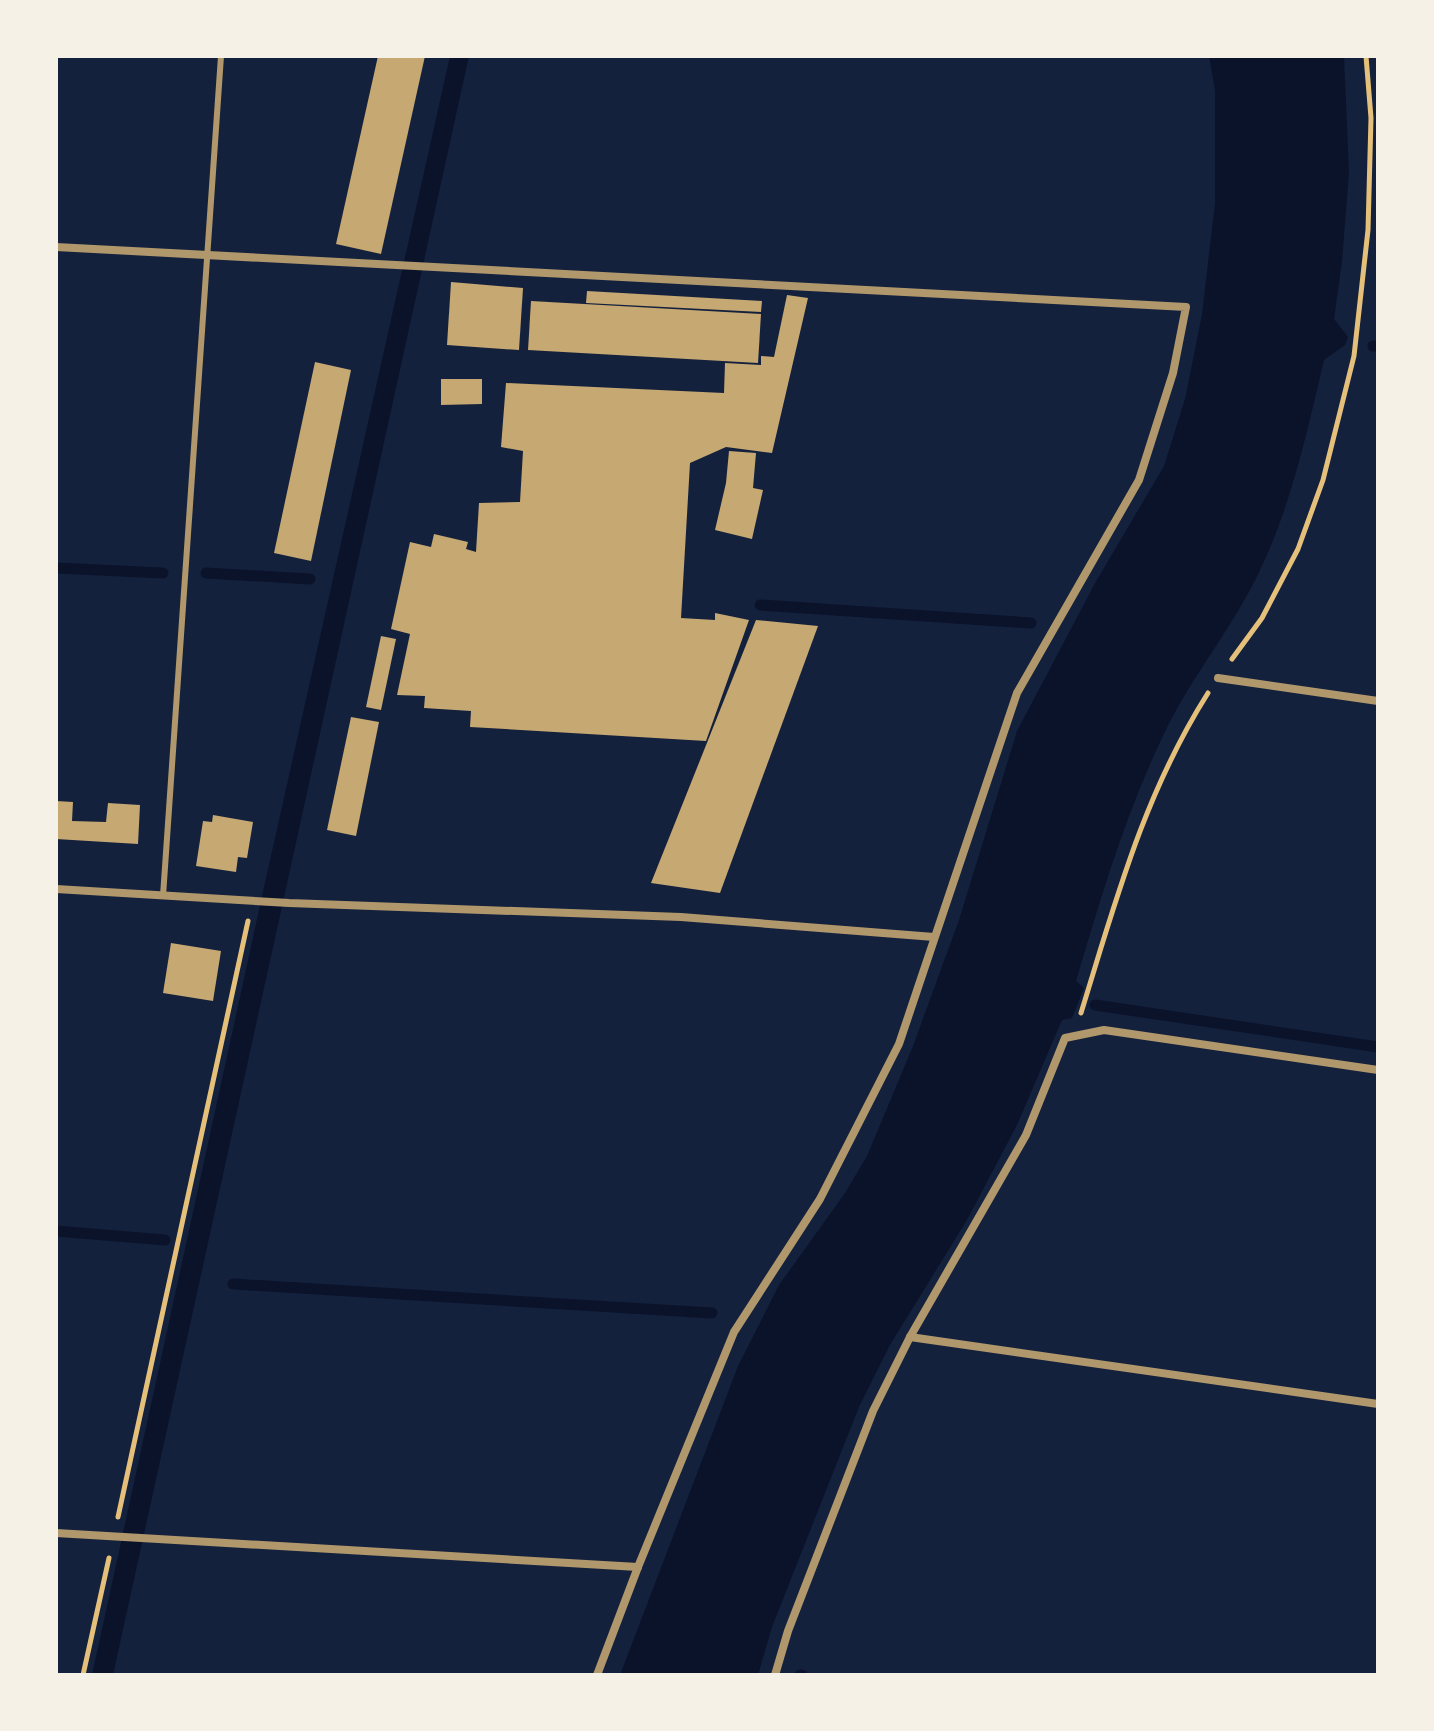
<svg xmlns="http://www.w3.org/2000/svg" width="1434" height="1731" viewBox="0 0 1434 1731" font-family="'Space Grotesk',sans-serif">
<rect width="100%" height="100%" fill="#14213d"/>
<!-- water -->
<g fill="#0b132b">
<polygon points="450,56 469,56 113,1675 92,1675 262,896"/>
<path d="M 1209,56 L 1344,56 L 1349,172 L 1342,262 L 1334,319 L 1348,337 L 1345,345 L 1324,360 C 1304,445 1286,530 1241,606 C 1216,649 1184,690 1163,736 C 1125,815 1101,897 1076,981 L 1084,988 L 1072,1018 L 1062,1020 L 1017,1125 L 967,1220 L 890,1345 L 859,1407 L 772,1627 L 758,1675 L 620,1675 L 738,1366 L 779,1285 L 845,1193 L 867,1156 L 913,1046 L 959,920 L 1017,731 L 1094,585 L 1164,466 L 1185,399 L 1202,314 L 1215,203 L 1215,91 Z"/>
</g>
<g fill="none" stroke-linecap="round" stroke-linejoin="round">
<!-- stream -->
<g stroke="#0b132b" stroke-width="11">
<polyline points="1373,346 1378,346"/>
<polyline points="56,568 163,573"/>
<polyline points="206,573 310,579"/>
<polyline points="760,605 1031,623"/>
<polyline points="1095,1005 1378,1047"/>
<polyline points="56,1231 165,1240"/>
<polyline points="233,1284 712,1313"/>
<polyline points="800,1675 802,1675"/>
</g>
</g>
<!-- building -->
<g fill="#c6a872">
<polygon points="378,56 425,56 381,254 336,244"/>
<polygon points="451,282 523,288 519,350 447,345"/>
<polygon points="587,291 762,301 761,312 586,303"/>
<polygon points="787,295 808,298 772,453 726,447 690,463 681,618 715,620 715,613 749,620 706,741 470,727 471,711 424,708 425,696 397,695 410,634 391,629 410,542 431,547 434,534 468,542 466,549 476,552 479,503 520,502 523,451 501,447 506,383 724,393 725,363 761,365 761,356 774,357"/>
<polygon points="531,301 761,314 758,363 528,350"/>
<polygon points="315,362 351,370 311,561 274,553"/>
<polygon points="441,379 482,379 482,404 441,405"/>
<polygon points="729,451 756,453 753,488 763,490 752,539 715,530 726,483"/>
<polygon points="756,620 818,626 720,893 651,883"/>
<polygon points="381,636 396,639 381,710 366,707"/>
<polygon points="351,717 379,722 356,836 327,830"/>
<polygon points="56,801 73,802 72,821 106,822 108,803 140,805 138,844 56,839"/>
<polygon points="213,815 253,822 247,858 238,857 236,872 196,866 203,821 212,822"/>
<polygon points="171,943 221,951 213,1001 163,993"/>
</g>
<g fill="none" stroke-linecap="round" stroke-linejoin="round">
<!-- path -->
<g stroke="#e5c07b" stroke-width="5">
<polyline points="1232,659 1262,618 1298,549 1323,480 1354,356 1368,230 1371,118 1366,56"/>
<path d="M 1081,1013 C 1116,900 1144,794 1208,693"/>
<polyline points="118,1517 248,921"/>
<polyline points="83,1675 109,1558"/>
</g>
<!-- service -->
<polyline stroke="#b1986c" stroke-width="6" points="163,896 221,56"/>
<!-- minor -->
<g stroke="#b1986c" stroke-width="8">
<polyline points="56,247 1186,307 1173,373 1139,480 1017,693 899,1044 820,1199 734,1332 638,1567 597,1675"/>
<polyline points="1218,678 1378,701"/>
<polyline points="56,889 289,903 681,917 934,937"/>
<polyline points="910,1337 1378,1404"/>
<polyline points="56,1533 638,1567"/>
<polyline points="775,1675 788,1631 873,1411 910,1337 1026,1135 1065,1038 1104,1030 1378,1070"/>
</g>
</g>
<!-- border -->
<rect width="1434" height="1731" fill="none" stroke="#f6f1e7" stroke-width="116"/>
</svg>
